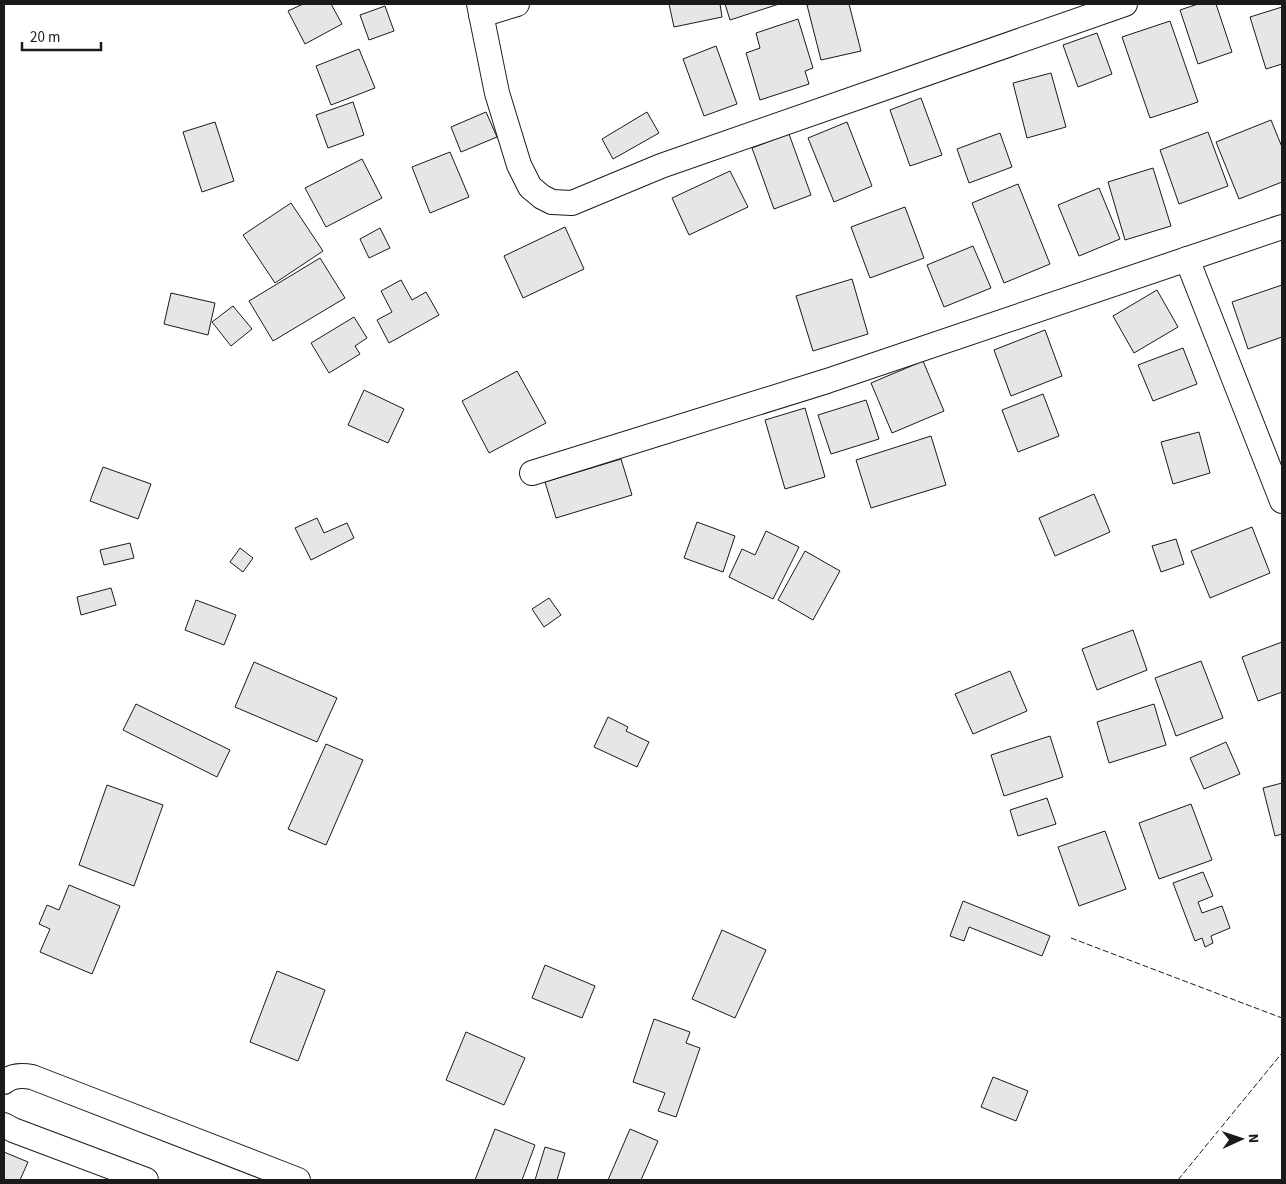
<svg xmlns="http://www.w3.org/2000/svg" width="1286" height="1184" viewBox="0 0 1286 1184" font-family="'Source Sans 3',sans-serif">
<rect width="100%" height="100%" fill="#fff"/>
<!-- building -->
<g fill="#e6e6e6" stroke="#1a1a1a">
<polygon points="303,4 331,4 342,24 305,44 288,11"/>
<polygon points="669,4 720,4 722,17 674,27"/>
<polygon points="725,4 779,4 730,20"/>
<polygon points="812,4 849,4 861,51 821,60 807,5"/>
<polygon points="1198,4 1216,4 1232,52 1198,64 1180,10"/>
<polygon points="385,6 394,31 369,40 360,15"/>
<polygon points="1282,7 1282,64 1266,69 1250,17"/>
<polygon points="798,19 813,68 805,71 809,84 760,100 746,53 760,48 756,33"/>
<polygon points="1170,21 1198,102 1150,118 1122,37"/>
<polygon points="1097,33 1112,74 1078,87 1063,45"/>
<polygon points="716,46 737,104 704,116 683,59"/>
<polygon points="359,49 375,88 331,105 316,66"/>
<polygon points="1051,73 1066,127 1027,138 1013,83"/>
<polygon points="921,98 942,155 910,166 890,110"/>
<polygon points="353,102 364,135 328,148 316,115"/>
<polygon points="486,112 497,137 461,152 451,127"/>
<polygon points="647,112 659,133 613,159 602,139"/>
<polygon points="1271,120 1282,147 1282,182 1239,199 1216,142"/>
<polygon points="215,122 234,181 202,192 183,132"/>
<polygon points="847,122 872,186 834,202 808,138"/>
<polygon points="1208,132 1228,186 1179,204 1160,150"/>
<polygon points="1000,133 1012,167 969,183 957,149"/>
<polygon points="789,134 811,195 774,209 752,148"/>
<polygon points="450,152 469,197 430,213 412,167"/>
<polygon points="362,159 382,198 326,227 305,188"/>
<polygon points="1153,168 1171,226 1125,240 1108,182"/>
<polygon points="730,171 748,207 689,235 672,198"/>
<polygon points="1018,184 1050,264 1004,283 972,203"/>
<polygon points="1099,188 1120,239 1079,256 1058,205"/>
<polygon points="291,203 323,251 275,283 243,235"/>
<polygon points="905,207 924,258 870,278 851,227"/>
<polygon points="565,227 584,269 523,298 504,256"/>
<polygon points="380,228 390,248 369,258 360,239"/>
<polygon points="973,246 991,288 944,307 927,265"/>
<polygon points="320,258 345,298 273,341 249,301"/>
<polygon points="852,279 868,334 813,351 796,296"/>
<polygon points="401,280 412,300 426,292 439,315 389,343 377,320 392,312 381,291"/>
<polygon points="1282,285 1282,337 1248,349 1232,302"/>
<polygon points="1157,290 1178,327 1134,353 1113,316"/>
<polygon points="171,293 215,303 208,335 164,324"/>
<polygon points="233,306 252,329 231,346 212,322"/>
<polygon points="354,317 367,338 355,346 360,354 329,373 311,343"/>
<polygon points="1045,330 1062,376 1011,396 994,350"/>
<polygon points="1183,348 1197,384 1153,401 1138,365"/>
<polygon points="923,361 944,411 892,433 871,383"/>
<polygon points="517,371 546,423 489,453 462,401"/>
<polygon points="364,390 404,409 388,443 348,425"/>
<polygon points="1043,394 1059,436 1018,452 1002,410"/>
<polygon points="866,400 879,439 831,454 818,415"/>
<polygon points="805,408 825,477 785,489 765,420"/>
<polygon points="1199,432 1210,473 1173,484 1161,442"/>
<polygon points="931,436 946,485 871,508 856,460"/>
<polygon points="621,459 632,495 556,518 545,482"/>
<polygon points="103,467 151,484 138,519 90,501"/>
<polygon points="1094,494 1110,532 1055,556 1039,518"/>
<polygon points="317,518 324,533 347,523 354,538 311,560 295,528"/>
<polygon points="697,522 735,536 723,572 684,558"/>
<polygon points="1252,527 1270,573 1210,598 1191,551"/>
<polygon points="766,531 799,547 773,599 729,577 742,549 755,555"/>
<polygon points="1176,539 1184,564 1161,572 1152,546"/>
<polygon points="130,543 134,558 104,565 100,550"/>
<polygon points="240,548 253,558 243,572 230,562"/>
<polygon points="805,551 840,571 813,620 778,600"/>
<polygon points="111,588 116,605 81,615 77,597"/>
<polygon points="549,598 561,615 544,627 532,609"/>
<polygon points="196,600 236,615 224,645 185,630"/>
<polygon points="1133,630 1147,670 1097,690 1082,649"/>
<polygon points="1282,642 1282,692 1258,701 1242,657"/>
<polygon points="1201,661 1223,718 1176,736 1155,678"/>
<polygon points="254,662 337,698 317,742 235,707"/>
<polygon points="1010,671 1027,711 973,734 955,694"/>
<polygon points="136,704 230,750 217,777 123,730"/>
<polygon points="1154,704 1166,745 1109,763 1097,722"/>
<polygon points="608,717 628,727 626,731 649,742 637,767 594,747"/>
<polygon points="1050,736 1063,777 1004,796 991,755"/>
<polygon points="1226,742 1240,774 1204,789 1190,758"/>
<polygon points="326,744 363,760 326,845 288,829"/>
<polygon points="1282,783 1282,834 1275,836 1263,788"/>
<polygon points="107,785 163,805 134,886 79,865"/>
<polygon points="1047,798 1056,824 1018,836 1010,810"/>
<polygon points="1191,804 1212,860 1159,879 1139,823"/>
<polygon points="1105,831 1126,889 1079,906 1058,847"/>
<polygon points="1203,872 1213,896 1198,902 1202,913 1222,906 1230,928 1211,936 1213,943 1205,947 1202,938 1195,941 1173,883"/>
<polygon points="69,885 120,906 92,974 40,952 50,929 39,924 47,905 59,910"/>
<polygon points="963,901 1050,936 1042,956 969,927 964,941 950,936"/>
<polygon points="722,930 766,950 735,1018 692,999"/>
<polygon points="545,965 595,986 582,1018 532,998"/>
<polygon points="277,971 325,990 298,1061 250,1042"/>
<polygon points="654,1019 690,1032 686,1043 700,1048 676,1117 658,1111 665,1093 633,1082"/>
<polygon points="466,1032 525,1058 504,1105 446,1080"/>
<polygon points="993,1077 1028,1091 1016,1121 981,1107"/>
<polygon points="495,1129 535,1145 522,1180 475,1180"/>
<polygon points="630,1129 658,1141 641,1180 608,1180"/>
<polygon points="545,1147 565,1153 557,1180 535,1180"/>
<polygon points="4,1152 28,1162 20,1180 4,1180"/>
</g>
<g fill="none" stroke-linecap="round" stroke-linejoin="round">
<defs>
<g id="street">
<polyline points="479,4 497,93 519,165 530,187 542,197 552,202 572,203 661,166 1125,4"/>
<polyline points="481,15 517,4"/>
<polyline points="1187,259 1282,501"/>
<polyline points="532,473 827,381 1282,227"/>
<path d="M 4,1082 C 12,1075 22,1075 32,1077 L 298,1180"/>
<polyline points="4,1125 13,1130 146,1180"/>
</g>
</defs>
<!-- street casing -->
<use href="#street" stroke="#1a1a1a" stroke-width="26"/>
<!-- street -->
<use href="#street" stroke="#fff" stroke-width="24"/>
<!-- fence -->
<g stroke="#1a1a1a" stroke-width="1" stroke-dasharray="6 2.5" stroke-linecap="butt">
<polyline points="1071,938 1282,1018"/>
<polyline points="1178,1180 1282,1053"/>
</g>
</g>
<!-- border -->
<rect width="1286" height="1184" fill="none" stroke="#1a1a1a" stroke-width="10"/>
<!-- north arrow -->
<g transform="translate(1241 1139) rotate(87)" stroke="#ffffff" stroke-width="4" paint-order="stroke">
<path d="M0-4L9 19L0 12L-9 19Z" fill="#1a1a1a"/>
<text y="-8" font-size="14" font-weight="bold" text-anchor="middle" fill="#1a1a1a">N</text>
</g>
<!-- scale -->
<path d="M22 42v8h79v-8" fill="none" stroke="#1a1a1a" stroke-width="2.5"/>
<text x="30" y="42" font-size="15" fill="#1a1a1a" stroke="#ffffff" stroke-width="4" paint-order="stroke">20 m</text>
</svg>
